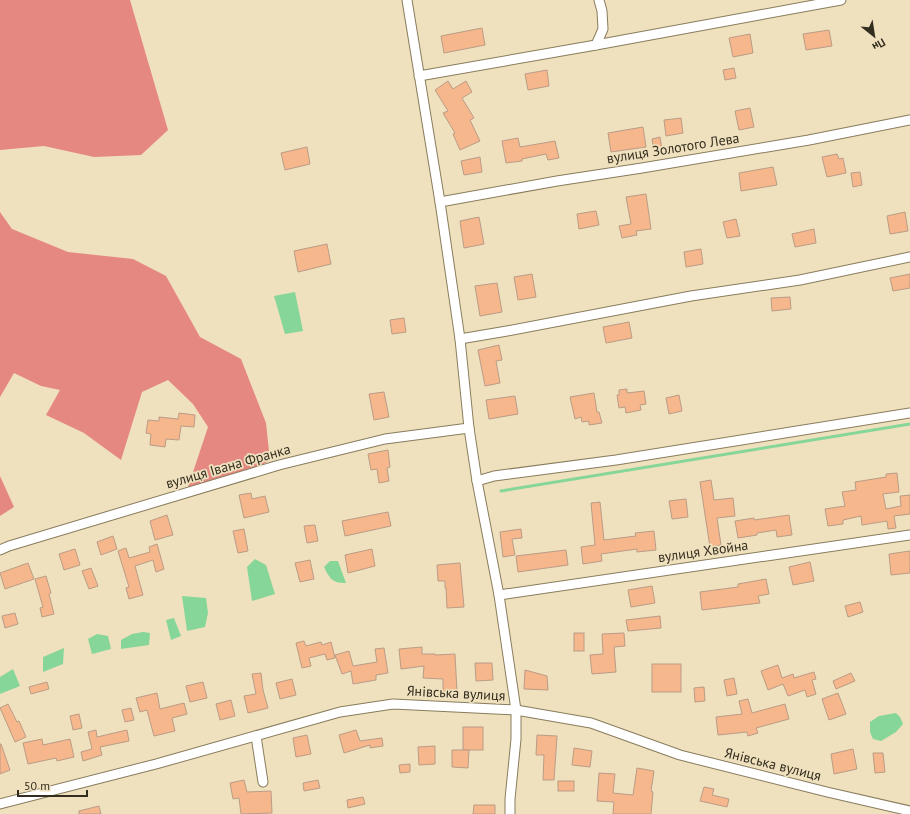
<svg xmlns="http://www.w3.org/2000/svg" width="910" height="814" viewBox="0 0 910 814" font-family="'PT Sans',sans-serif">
<rect width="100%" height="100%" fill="#efe0be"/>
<!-- forest -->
<g fill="#e68882">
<polygon points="0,0 130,0 168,130 141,155 94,157 44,146 0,150"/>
<polygon points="0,212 12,229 68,252 133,259 166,276 200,337 241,359 266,423 270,460 236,480 186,493 208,427 193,404 168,380 142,392 121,460 84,433 46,415 60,390 41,386 14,373 0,397"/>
<polygon points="0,476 14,507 0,516"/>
</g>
<!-- water -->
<g fill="#87d699">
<polygon points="295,292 303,331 285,334 274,296"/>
<polygon points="255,559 266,565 275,594 252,601 247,567"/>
<path d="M 330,561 L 338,561 L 346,583 C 332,583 330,579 324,567 Z"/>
<polygon points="182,596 206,598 208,613 205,627 187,631"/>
<polygon points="174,618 181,636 171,640 166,620"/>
<polygon points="143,632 150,633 149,645 121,649 121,640 132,634"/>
<polygon points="97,634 108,636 111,649 92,654 88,639"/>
<polygon points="64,648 63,664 43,672 43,657"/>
<polygon points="13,669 20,686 0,694 0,677"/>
<polygon points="896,713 900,717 903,724 896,732 881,741 873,739 870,732 870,722 879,716"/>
</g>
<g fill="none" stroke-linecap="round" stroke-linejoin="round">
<!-- stream -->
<polyline stroke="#87d699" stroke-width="3" points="501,491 910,424"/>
</g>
<!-- building -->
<g fill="#f5b78b" stroke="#bb9c86">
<polygon points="482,28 485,45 444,53 441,36"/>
<polygon points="829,30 832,46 806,50 803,34"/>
<polygon points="750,34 753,53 733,57 729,38"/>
<polygon points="734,68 736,78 725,80 723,70"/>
<polygon points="547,70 549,86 528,90 525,74"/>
<polygon points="448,81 453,89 466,81 472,92 462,98 474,118 470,120 480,141 460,150 453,134 455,133 443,113 448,111 435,90"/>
<polygon points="750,108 754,127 739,130 735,111"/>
<polygon points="681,118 683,133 666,136 664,120"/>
<polygon points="643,127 646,147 611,152 608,133"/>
<polygon points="660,137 662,149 654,151 652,139"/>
<polygon points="518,138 520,147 555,141 559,158 548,160 546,154 522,159 522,161 506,163 502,141"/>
<polygon points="307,147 310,164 285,170 281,153"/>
<polygon points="837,154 839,159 843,158 846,173 827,177 822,157"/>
<polygon points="480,157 482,172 464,175 461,161"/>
<polygon points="773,167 777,185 741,191 739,173"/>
<polygon points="860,172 862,185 853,187 851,173"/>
<polygon points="646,194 651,229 636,231 637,235 622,238 619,226 631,224 626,197"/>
<polygon points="596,211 599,225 579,229 577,214"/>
<polygon points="905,212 908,231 890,234 887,216"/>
<polygon points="479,217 484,244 464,248 460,221"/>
<polygon points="736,219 740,236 727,238 723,222"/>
<polygon points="814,229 816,243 795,247 792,234"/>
<polygon points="327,244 331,264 298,272 294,251"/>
<polygon points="701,249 703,264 686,267 684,252"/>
<polygon points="532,274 536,297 518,300 514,277"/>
<polygon points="910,274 910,288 893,291 890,278"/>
<polygon points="497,283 502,312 480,316 475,286"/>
<polygon points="790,297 791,309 772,311 771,298"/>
<polygon points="404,318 406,332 392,334 390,320"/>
<polygon points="629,322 632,338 606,343 603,327"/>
<polygon points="499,345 502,360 496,361 500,383 485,386 478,350"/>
<polygon points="627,389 627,393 644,391 646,404 640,405 641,410 626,413 625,407 619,408 617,395 619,395 619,390"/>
<polygon points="384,392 389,417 374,420 369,394"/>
<polygon points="594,393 597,412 599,412 602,423 589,425 589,421 582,422 581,417 575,419 570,397"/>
<polygon points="679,395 682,411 669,414 666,398"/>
<polygon points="515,396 518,414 489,419 486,400"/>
<polygon points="179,413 195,415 194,427 181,426 179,440 166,439 165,447 150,445 151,434 146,433 148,420 159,421 159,417 178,419"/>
<polygon points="388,450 390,467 387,468 389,481 379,483 377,469 371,470 368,454"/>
<polygon points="897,473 899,492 883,494 886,509 901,506 900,496 910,495 910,514 894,516 896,528 888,529 887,521 862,525 861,516 843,520 843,524 828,526 825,509 845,506 842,492 856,490 855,482 886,477 886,474"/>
<polygon points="711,480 714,500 733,498 735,516 717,518 721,545 710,547 700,482"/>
<polygon points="251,493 252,499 265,496 269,512 244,518 239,495"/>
<polygon points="686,499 688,517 672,519 669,501"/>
<polygon points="600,502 604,540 636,536 635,533 654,531 656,550 637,552 637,549 601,554 602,561 583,564 581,547 595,545 591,503"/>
<polygon points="388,512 391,526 345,536 342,521"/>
<polygon points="167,515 173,535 155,540 150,521"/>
<polygon points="789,515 792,535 777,537 776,530 757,533 757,535 738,538 735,521 754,518 754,520"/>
<polygon points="315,525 318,541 307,543 304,526"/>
<polygon points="244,529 248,551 238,553 233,531"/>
<polygon points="521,529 522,538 512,539 515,555 503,557 500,532"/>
<polygon points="113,536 117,549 101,555 97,542"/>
<polygon points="157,544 164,569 156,572 153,560 135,566 143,595 129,599 126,588 129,587 118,551 126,548 129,558 150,552 149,547"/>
<polygon points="75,549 80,565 64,570 59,554"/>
<polygon points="372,549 375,566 348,573 345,555"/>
<polygon points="566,550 568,565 518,572 516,556"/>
<polygon points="910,551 910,573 891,575 889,554"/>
<polygon points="310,560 314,579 300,582 295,563"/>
<polygon points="810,562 814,581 793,585 789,567"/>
<polygon points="28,563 34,579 5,589 0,573"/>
<polygon points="460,563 464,607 447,608 446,588 445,588 445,581 438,581 437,565"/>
<polygon points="91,568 98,586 89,589 82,571"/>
<polygon points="46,576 51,593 49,594 54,614 42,617 40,608 43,607 35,579"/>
<polygon points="766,579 769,594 758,596 760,603 702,610 700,592 738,587 738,584"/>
<polygon points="652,586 655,603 631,607 628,590"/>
<polygon points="860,602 863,612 848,617 845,606"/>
<polygon points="15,613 18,624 5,628 2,616"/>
<polygon points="660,616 661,628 628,631 626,620"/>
<rect x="574" y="633" width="10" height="18"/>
<polygon points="624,633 625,646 614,647 616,672 592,674 590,655 603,654 602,634"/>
<polygon points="304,641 306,646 321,642 322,645 331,642 335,658 327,660 325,654 309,658 311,666 302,668 296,643"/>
<polygon points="422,647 422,654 435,654 435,655 455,654 457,692 443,692 443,679 423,678 424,666 401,669 399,649"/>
<polygon points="384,648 388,673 376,675 376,680 353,684 351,671 342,674 335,655 349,651 353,666 377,662 375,649"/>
<polygon points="475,663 492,663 493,680 476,681"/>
<rect x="652" y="664" width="29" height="28"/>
<polygon points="778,665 782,678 793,674 794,678 814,672 816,679 812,680 816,694 807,697 805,690 788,696 783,684 768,690 761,671"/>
<polygon points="525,670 547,676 548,690 524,689"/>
<polygon points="261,673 263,690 268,708 248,713 244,696 256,694 252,674"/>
<polygon points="851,673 855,681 836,689 833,681"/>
<polygon points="734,678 737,694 727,696 724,680"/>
<polygon points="292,679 296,695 280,699 276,683"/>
<polygon points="47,682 49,689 31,694 29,687"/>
<polygon points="203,682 207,698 190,702 186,686"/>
<polygon points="704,687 705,701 695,702 694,688"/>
<polygon points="157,693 160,709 184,703 187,714 172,718 175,731 154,736 147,710 140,712 136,698"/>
<polygon points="838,693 846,714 829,720 822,699"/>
<polygon points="748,699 752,713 785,704 789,719 756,728 758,733 748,736 747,732 718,735 716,717 742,714 739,701"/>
<polygon points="231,700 235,716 220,720 216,704"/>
<polygon points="8,704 17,722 19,721 26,737 15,742 8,726 0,708"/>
<polygon points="131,708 134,720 125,722 122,710"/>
<polygon points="79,714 82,728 73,730 70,716"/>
<rect x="463" y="727" width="20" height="23"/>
<polygon points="96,730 97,737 127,730 129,741 100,747 102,755 83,761 81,752 92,749 88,732"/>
<polygon points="356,730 360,741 382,738 383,746 370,748 370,745 344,753 339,735"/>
<polygon points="307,735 311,754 296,757 293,738"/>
<polygon points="537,735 557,736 554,780 543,780 544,755 536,755"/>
<polygon points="42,739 43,745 70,739 74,757 57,761 56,758 28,764 23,743"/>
<polygon points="0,744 1,744 10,770 0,774"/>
<polygon points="435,746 435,764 419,765 418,747"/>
<polygon points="574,748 592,751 590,767 572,765"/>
<polygon points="853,749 857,769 834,774 831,754"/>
<polygon points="452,750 469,750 468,768 452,767"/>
<polygon points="873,753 883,753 885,772 875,773"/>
<polygon points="410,764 410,772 400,773 399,765"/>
<polygon points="637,768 654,771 651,791 653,792 651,814 613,814 614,802 597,801 599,773 615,774 613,793 633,795"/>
<polygon points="244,780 247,792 271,791 272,813 241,814 239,798 233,799 230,783"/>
<polygon points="318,780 320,788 304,791 303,783"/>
<rect x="558" y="781" width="16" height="10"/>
<polygon points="704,787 714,789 712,795 729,799 727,807 700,801"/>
<polygon points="363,797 365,804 348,808 347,800"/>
<polygon points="474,805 495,805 495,814 473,814"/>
<polygon points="99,806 101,814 79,814 79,811"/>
</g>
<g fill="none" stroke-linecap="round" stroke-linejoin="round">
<defs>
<g id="minor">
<polyline points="407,0 440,202 460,339 469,428 477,481 499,595 516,710 516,739 510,799 510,814"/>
<polyline points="596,45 603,29 602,11 599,0"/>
<polyline points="419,76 596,45 841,0"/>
<polyline points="440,202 557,181 642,168 809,140 910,120"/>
<polyline points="460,339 507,331 691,296 800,280 910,257"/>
<polyline points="477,481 494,476 616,460 910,413"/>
<polyline points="0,550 9,546 279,465 385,439 469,428"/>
<polyline points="499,595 910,535"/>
<polyline points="256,736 263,782"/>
<polyline points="0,804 156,764 340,712 393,704 516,710 591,723 680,755 827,792 910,811"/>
</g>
</defs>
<!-- minor casing -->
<use href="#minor" stroke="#897c5d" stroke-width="11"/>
<!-- minor -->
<use href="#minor" stroke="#fff" stroke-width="9"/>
</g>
<g text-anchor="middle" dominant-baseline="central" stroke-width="3.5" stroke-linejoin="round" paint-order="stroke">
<!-- street labels -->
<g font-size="14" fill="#332d20" stroke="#efe0be">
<text transform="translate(673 148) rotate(-9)">вулиця Золотого Лева</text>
<text transform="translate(228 466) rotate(-16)">вулиця Івана Франка</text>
<text transform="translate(703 551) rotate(-8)">вулиця Хвойна</text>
<text transform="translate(456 693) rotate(3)">Янівська вулиця</text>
<text transform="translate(773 764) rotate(14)">Янівська вулиця</text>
</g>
</g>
<!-- north arrow -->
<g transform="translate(874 36) rotate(150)" stroke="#efe0be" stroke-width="3" paint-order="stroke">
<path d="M0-3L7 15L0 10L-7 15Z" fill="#332d20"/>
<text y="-6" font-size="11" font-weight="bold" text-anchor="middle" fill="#332d20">Пн</text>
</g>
<!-- scale -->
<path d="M18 790v6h69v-6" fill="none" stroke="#332d20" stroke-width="2"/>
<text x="24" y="790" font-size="12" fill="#332d20" stroke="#efe0be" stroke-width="3" paint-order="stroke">50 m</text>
</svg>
